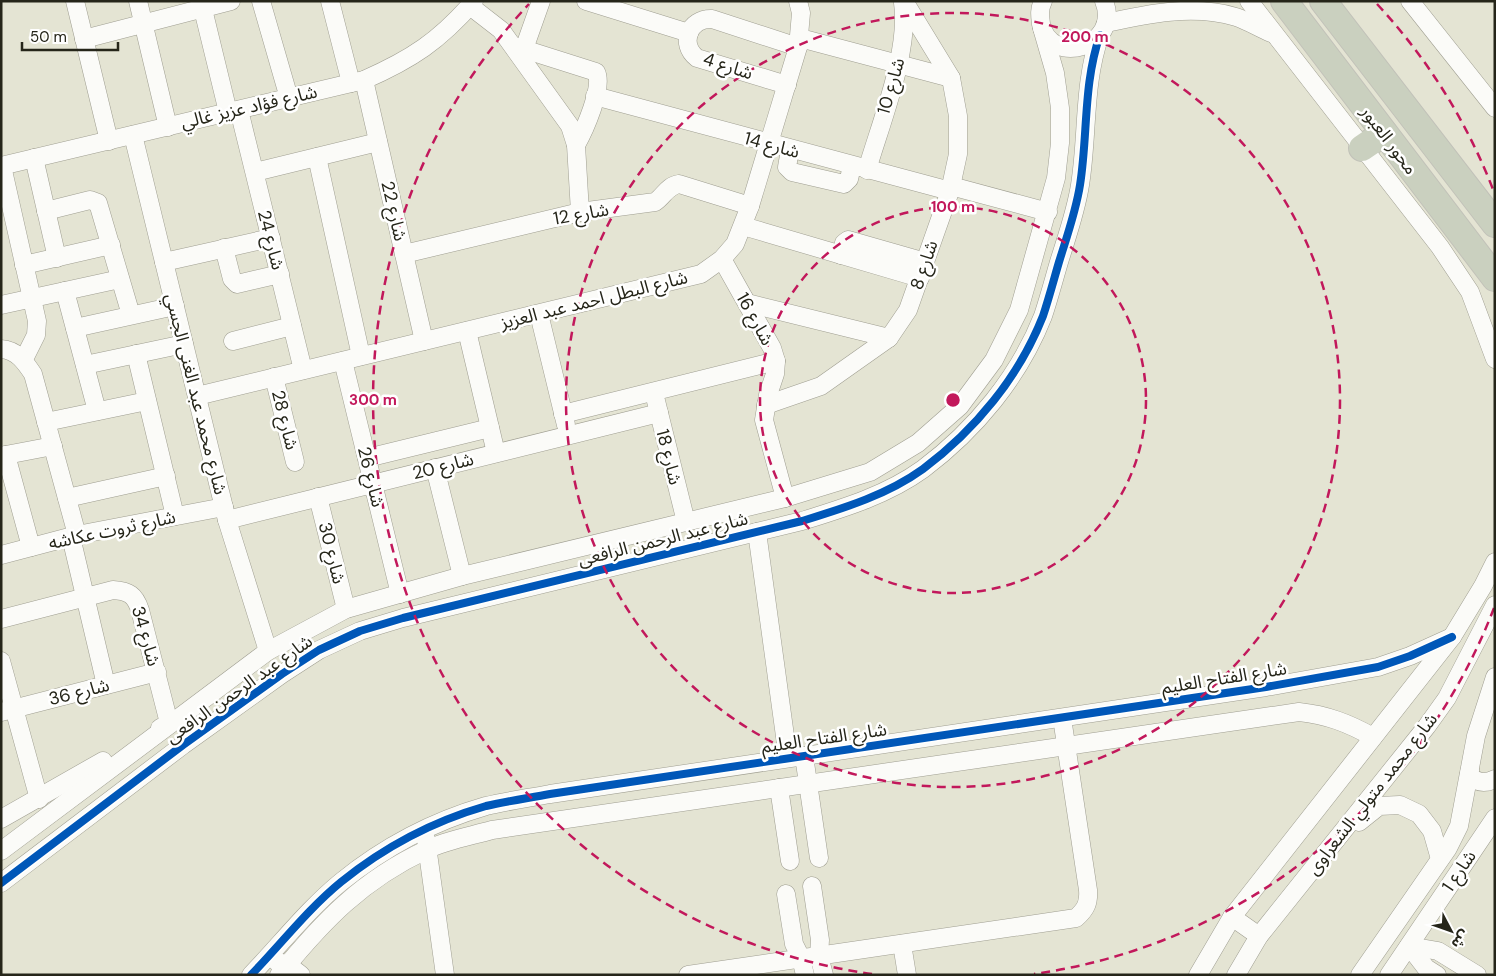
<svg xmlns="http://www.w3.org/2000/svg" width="1496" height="976" viewBox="0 0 1496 976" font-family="'DM Sans','Noto Sans Arabic',sans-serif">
<rect width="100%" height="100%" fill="#e4e4d3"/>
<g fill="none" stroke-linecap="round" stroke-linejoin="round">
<defs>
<g id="minor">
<polyline points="75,1 109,141"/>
<polyline points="138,1 168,127"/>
<polyline points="201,1 228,112"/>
<polyline points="261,1 289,98"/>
<polyline points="330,1 351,83"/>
<polyline points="586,1 689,33"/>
<path d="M 1043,1 C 1039,9 1040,16 1041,24 C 1051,68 1122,46 1104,1"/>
<polyline points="1249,1 1440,247 1470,292 1495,359"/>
<polyline points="1410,1 1495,108"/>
<polyline points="470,6 501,30 570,126 576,145 580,212"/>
<path d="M 1106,23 C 1147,14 1194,4 1236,17 C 1248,21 1259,28 1271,33"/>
<polyline points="800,38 951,78"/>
<polyline points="84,39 231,1"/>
<path d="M 514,46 L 596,72 C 604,87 584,131 576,145"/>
<polyline points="524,49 541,1"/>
<polyline points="364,80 424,341"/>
<path d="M 787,85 L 697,58 C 679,44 689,18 712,19 L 798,47"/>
<polyline points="595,96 950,191"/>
<polyline points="239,110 303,370"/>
<polyline points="133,135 227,520 268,651"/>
<polyline points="790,150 787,167 792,172 844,184 849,179 852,166"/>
<polyline points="317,157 361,356"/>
<polyline points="34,158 57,258"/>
<path d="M 1,166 L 364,80 C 412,59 439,41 474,1"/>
<polyline points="2,166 37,321 36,335 24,359"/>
<path d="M 867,170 C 881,122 910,51 903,3"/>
<polyline points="255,172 378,142"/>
<polyline points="951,186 1048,212"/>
<polyline points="46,211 90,200 98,203 131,315"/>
<polyline points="743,226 920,278"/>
<polyline points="224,248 232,279 237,284 280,274"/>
<path d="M 404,254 L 580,212 L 655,202 C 664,196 667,186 679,184 L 750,206"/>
<polyline points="841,255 844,243 848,240 925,262"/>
<polyline points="722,259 772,348 776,361 775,374 768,395 764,420 785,498"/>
<polyline points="164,262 271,238"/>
<polyline points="24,265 111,245"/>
<polyline points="65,291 97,411"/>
<polyline points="747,303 889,338"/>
<polyline points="1,305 120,279"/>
<polyline points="539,314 566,425"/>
<polyline points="75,328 175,306"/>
<polyline points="467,331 496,453"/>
<polyline points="233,341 292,326"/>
<path d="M 1,349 C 17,350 25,362 33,374 L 77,535"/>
<polyline points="136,354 175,516"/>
<polyline points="343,361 400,594"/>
<polyline points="85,365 184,344"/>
<polyline points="274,377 295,462"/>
<polyline points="197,396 701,274 722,259 735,244 750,206 798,47 801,13 798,1"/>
<polyline points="656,401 686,522"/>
<polyline points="766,405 821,386 889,338 908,310 950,191 958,154 958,116 951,78 904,1"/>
<polyline points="563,414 776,361"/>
<polyline points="46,422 147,401"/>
<polyline points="6,455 31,547"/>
<polyline points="1,456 53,446"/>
<polyline points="367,458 490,428"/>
<polyline points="435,468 462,576"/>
<polyline points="318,497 346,609"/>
<polyline points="67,498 166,476"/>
<polyline points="227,520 659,413"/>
<polyline points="757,532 788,758"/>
<polyline points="71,537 106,685"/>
<polyline points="1,555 77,535 224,507"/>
<path d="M 1,619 L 113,590 C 129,591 135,595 140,610 L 169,723 L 160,728"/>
<polyline points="1,661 39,799"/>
<polyline points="1,712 157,672"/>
<polyline points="804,756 819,858"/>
<path d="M 1470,770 L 1469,775 C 1477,783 1485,784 1495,779"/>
<polyline points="779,788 790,861"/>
<polyline points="1,819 103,761"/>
<polyline points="1359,822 1379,806 1400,805 1419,814 1432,831 1440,859"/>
<polyline points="426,839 445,975"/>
<polyline points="1,851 268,651 346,609 462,576 785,498 870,472 918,443 960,406 994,360 1019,310 1056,178 1060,143 1060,108 1055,73 1042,28"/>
<path d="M 1,883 L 183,745 L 282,674 L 319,650 L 360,631 L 403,618 L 802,521 C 844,508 887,495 923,469 C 975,430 1019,377 1043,316 C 1049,298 1054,279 1059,262 C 1067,236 1076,211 1080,185 C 1088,135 1083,84 1100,35"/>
<polyline points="812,886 820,940 819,956 824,975"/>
<polyline points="786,894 794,944 801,958 805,975"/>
<polyline points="1232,917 1259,936"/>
<polyline points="902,944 907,975"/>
<polyline points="1409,946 1438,951 1477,975"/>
<polyline points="1409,946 1426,968 1437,975"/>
<polyline points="277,962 287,964 301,975"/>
<path d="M 251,975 C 281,944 308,909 341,882 C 383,848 434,821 486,806 C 507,801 529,798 550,794 L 1266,687 L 1378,667 L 1410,656 L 1452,637"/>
<path d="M 279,975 C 323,921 362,880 426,850 C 446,840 471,836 492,830 L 1299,712 C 1327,715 1348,723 1373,737"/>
<path d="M 688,975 L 1076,918 C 1086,909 1089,903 1088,890 L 1062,718"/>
<polyline points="1198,975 1232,917 1452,637 1483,586 1495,562"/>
<polyline points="1236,975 1259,936 1427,726 1447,698 1495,605"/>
<polyline points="1360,975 1448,848 1459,826 1476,736 1495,677"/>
<polyline points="1389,975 1495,818"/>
</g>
<g id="highway">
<polyline points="1284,1 1495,278"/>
<polyline points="1323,1 1495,224"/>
<polyline points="1362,148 1384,133"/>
</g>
</defs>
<!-- minor casing -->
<use href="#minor" stroke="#9f9e91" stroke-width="19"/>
<!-- highway casing -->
<use href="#highway" stroke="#c2c2b9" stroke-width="28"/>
<!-- minor -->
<use href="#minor" stroke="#fbfbf8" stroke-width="18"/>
<!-- highway -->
<use href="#highway" stroke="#cad0bf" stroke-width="26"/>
<defs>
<g id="cycleway">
<path d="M 1,883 L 183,745 L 282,674 L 319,650 L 360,631 L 403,618 L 802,521 C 844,508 887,495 923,469 C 975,430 1019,377 1043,316 C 1049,298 1054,279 1059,262 C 1067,236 1076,211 1080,185 C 1088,135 1083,84 1100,35"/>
<path d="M 251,975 C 281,944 308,909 341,882 C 383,848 434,821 486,806 C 507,801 529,798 550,794 L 1266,687 L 1378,667 L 1410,656 L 1452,637"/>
</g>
</defs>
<!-- cycleway casing -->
<use href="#cycleway" stroke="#fff" stroke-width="11"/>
<!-- cycleway -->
<use href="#cycleway" stroke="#0057b8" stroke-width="8"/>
</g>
<!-- distance rings -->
<g fill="none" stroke="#c2185b" stroke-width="2.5" stroke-dasharray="9 6">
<circle cx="953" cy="400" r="193"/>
<circle cx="953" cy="400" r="387"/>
<path d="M1494 608A580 580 0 0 1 1034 974M872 974A580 580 0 0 1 529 4M1377 4A580 580 0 0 1 1494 192"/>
</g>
<g text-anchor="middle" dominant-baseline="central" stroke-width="5" stroke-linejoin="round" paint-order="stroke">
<!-- street labels -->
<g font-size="18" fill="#252519" stroke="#fff">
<text transform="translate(728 66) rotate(18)">شارع 4</text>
<text transform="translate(891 86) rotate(-74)">شارع 10</text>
<text transform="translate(249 107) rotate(-13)">شارع فؤاد عزيز غالي</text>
<text transform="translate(1389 140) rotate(53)">محور العبور</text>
<text transform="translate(772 145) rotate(15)">شارع 14</text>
<text transform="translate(394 211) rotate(77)">شارع 22</text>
<text transform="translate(581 214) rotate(-10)">شارع 12</text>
<text transform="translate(271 240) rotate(76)">شارع 24</text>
<text transform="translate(924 265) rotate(-71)">شارع 8</text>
<text transform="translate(594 300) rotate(-14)">شارع البطل احمد عبد العزيز</text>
<text transform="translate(755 319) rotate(61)">شارع 16</text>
<text transform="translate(196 394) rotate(76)">شارع محمد عبد الغنى الجسي</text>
<text transform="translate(285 420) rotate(76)">شارع 28</text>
<text transform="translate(669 457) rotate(76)">شارع 18</text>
<text transform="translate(443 466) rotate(-14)">شارع 20</text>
<text transform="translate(371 477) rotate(76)">شارع 26</text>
<text transform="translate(112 530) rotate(-12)">شارع ثروت عكاشه</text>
<text transform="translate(663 539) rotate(-14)">شارع عبد الرحمن الرافعى</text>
<text transform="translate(332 553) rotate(76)">شارع 30</text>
<text transform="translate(146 636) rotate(74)">شارع 34</text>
<text transform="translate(1224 678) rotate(-9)">شارع الفتاح العليم</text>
<text transform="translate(239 689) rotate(-35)">شارع عبد الرحمن الرافعى</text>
<text transform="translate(79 692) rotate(-14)">شارع 36</text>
<text transform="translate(824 738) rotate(-8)">شارع الفتاح العليم</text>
<text transform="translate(1372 794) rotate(-52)">شارع محمد متولي الشعراوى</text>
<text transform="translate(1459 871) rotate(-56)">شارع 1</text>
</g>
</g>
<circle cx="953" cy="400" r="8" fill="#c2185b" stroke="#fff" stroke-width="2.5"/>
<g font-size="15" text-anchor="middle" font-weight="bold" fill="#c2185b" stroke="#fff" stroke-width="5" stroke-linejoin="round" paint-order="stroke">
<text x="1085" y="42">200 m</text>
<text x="953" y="212">100 m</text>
<text x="373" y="405">300 m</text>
</g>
<!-- border -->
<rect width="1496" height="976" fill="none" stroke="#252519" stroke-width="5"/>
<!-- north arrow -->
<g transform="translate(1451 931) rotate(131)" stroke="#ffffff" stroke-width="4" paint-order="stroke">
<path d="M0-4L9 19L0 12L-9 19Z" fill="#252519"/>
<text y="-8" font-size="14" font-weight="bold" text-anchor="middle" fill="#252519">ش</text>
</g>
<!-- scale -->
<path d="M22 42v8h96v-8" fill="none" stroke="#252519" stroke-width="2.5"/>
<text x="30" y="42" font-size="15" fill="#252519" stroke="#ffffff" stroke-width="4" paint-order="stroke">50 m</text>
</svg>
